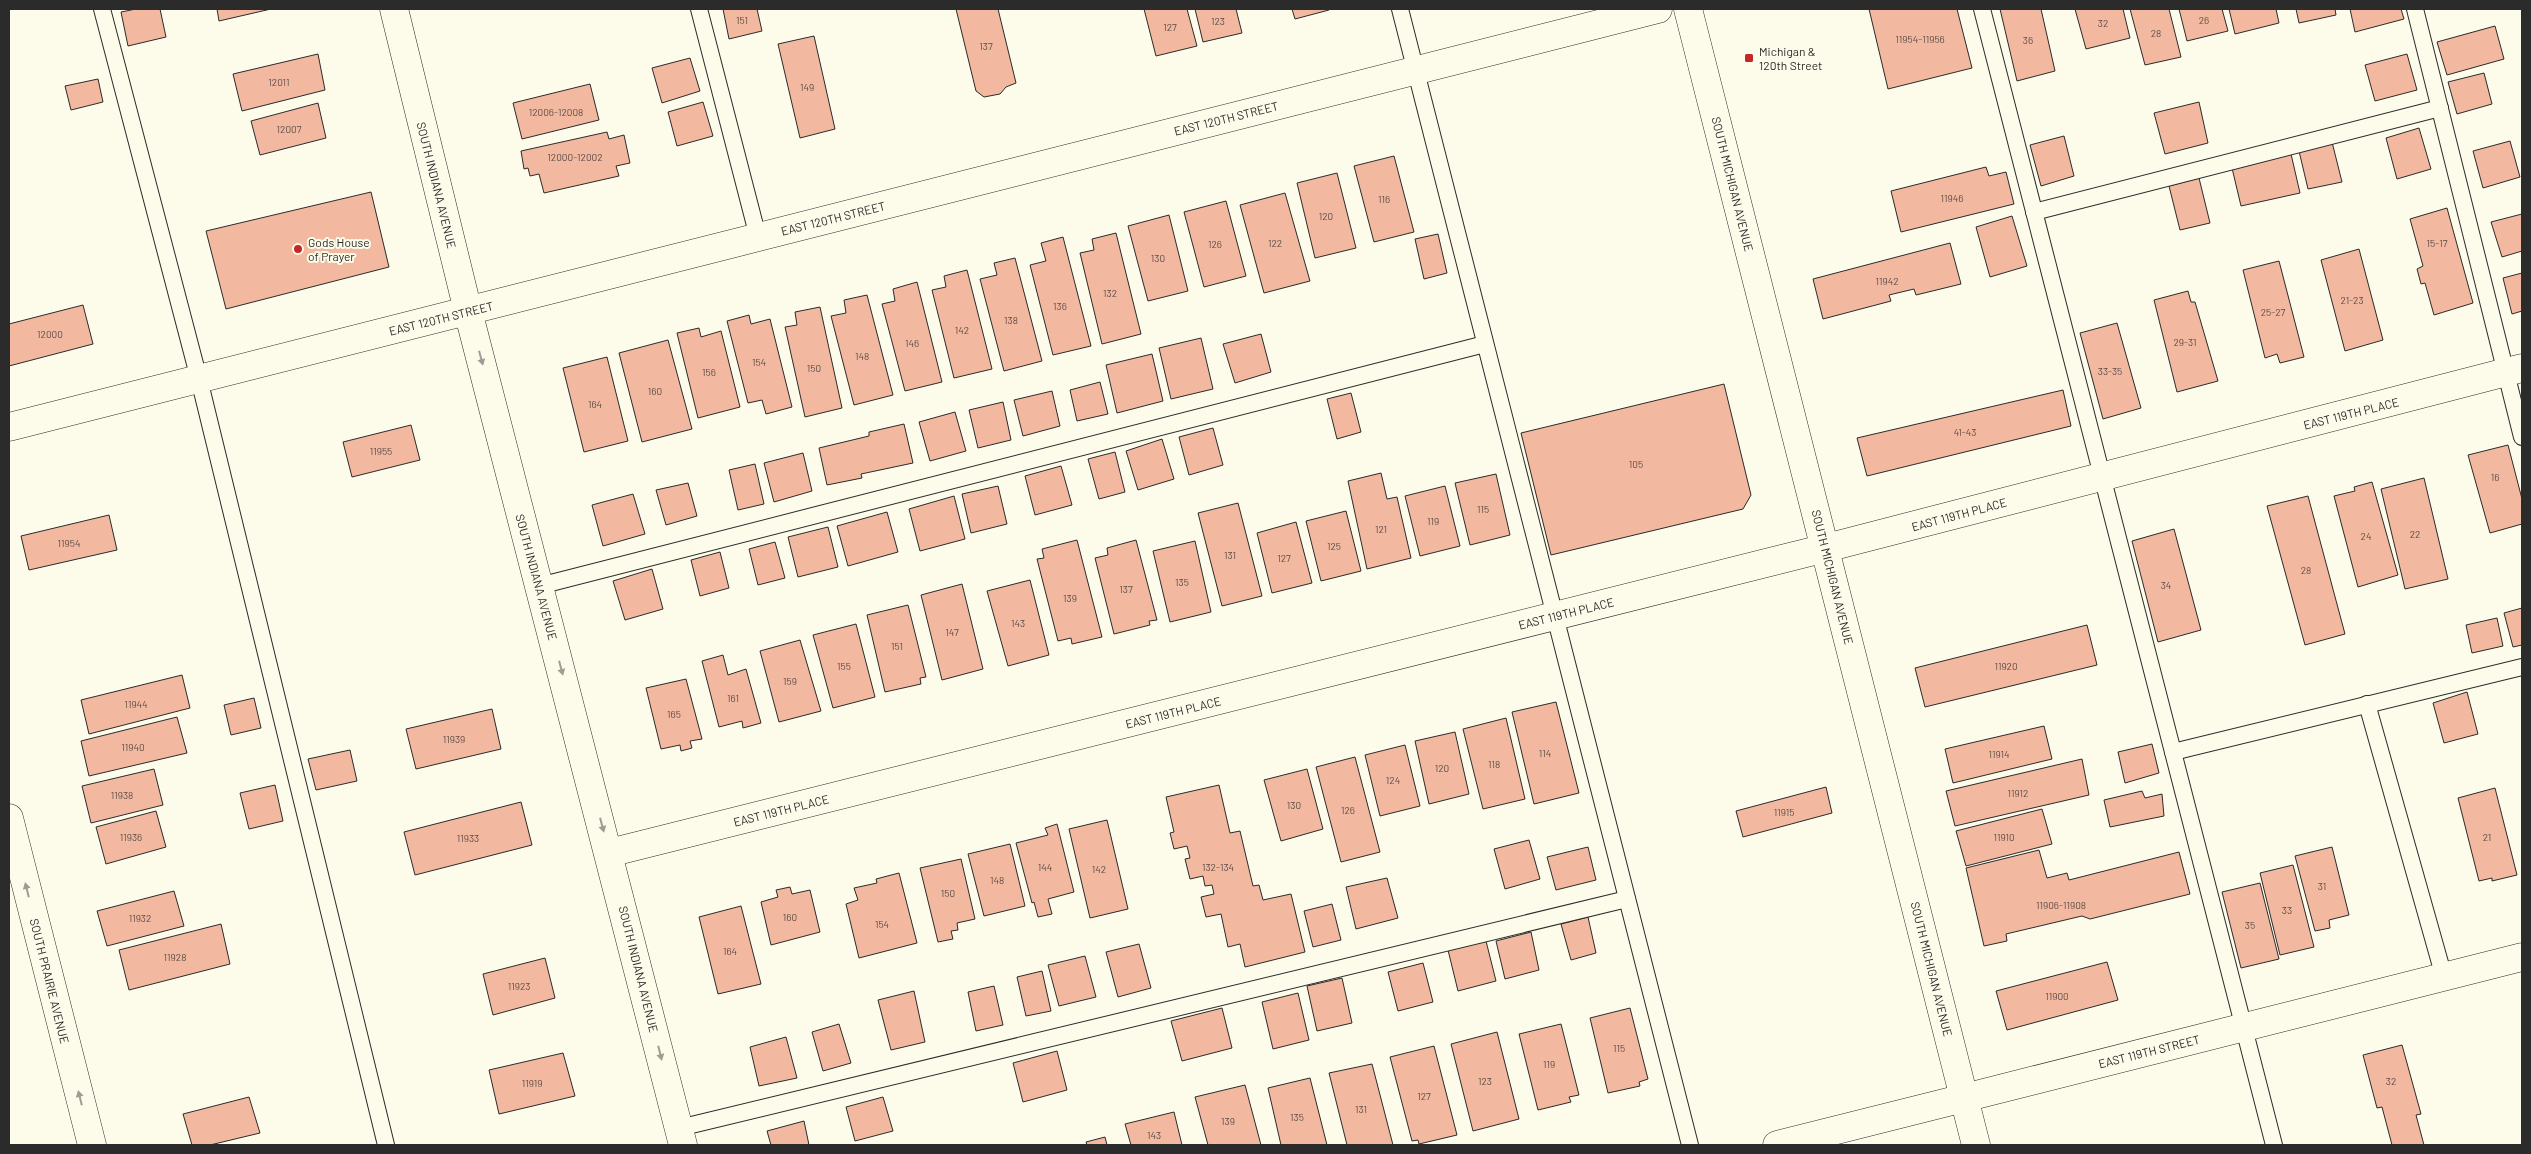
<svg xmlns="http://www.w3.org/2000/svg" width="2531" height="1154" viewBox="0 0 2531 1154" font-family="Barlow,sans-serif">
<rect width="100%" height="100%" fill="#fdfbea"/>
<!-- building -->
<g fill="#f2b8a0" stroke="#2b2b2b">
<polygon points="136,9 160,9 166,37 128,46 121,12"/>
<polygon points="217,9 271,9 219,21"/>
<polygon points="723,9 757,9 762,31 729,39"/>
<polygon points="956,9 998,9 1016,83 1006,87 1000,94 984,97 976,91"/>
<polygon points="1144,9 1187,9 1197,46 1156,56"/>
<polygon points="1195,9 1236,9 1242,33 1203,42"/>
<polygon points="1292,9 1329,9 1329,10 1295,19"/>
<polygon points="1869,9 1957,9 1972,68 1888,89"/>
<polygon points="2000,9 2041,9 2055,71 2017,81"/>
<polygon points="2075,9 2123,9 2130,38 2086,49"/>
<polygon points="2130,9 2169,9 2181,57 2145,65"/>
<polygon points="2179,9 2222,9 2228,31 2187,41"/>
<polygon points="2229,9 2276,9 2279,23 2235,34"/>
<polygon points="2296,9 2335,9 2336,15 2299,23"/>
<polygon points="2350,9 2401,9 2404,19 2355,32"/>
<polygon points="2495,26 2504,59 2447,75 2437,42"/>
<polygon points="814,36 835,129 800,138 778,44"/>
<polygon points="318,54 325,90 242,111 233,74"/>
<polygon points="2407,54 2417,90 2375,101 2365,65"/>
<polygon points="690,58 700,91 662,103 652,68"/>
<polygon points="2484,73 2492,104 2457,114 2448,82"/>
<polygon points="98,79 103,102 71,110 65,86"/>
<polygon points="590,84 599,120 522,139 513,103"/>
<polygon points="703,102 713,136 677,146 668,112"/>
<polygon points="2199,102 2208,143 2165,154 2154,113"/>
<polygon points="318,103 326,138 260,155 251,121"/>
<polygon points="2419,128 2431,169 2397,179 2386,138"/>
<polygon points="607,132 609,139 624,135 630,163 616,166 619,176 544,193 539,174 530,176 528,168 524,169 521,151"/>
<polygon points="2064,136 2074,176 2041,186 2030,145"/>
<polygon points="2510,141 2520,177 2483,188 2473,151"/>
<polygon points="2332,142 2342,182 2308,189 2299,151"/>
<polygon points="2291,154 2300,193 2241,206 2232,168"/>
<polygon points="1394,156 1414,232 1374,242 1354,166"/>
<polygon points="1986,167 1989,176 2006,172 2014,204 1901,232 1891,191"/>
<polygon points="1337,173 1356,248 1315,258 1297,183"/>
<polygon points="2199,178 2210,223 2180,230 2169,186"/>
<polygon points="371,192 389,267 226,309 206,231"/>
<polygon points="1285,193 1310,281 1264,293 1240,205"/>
<polygon points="1226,201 1246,276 1204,287 1184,212"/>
<polygon points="2447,208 2473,303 2434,315 2425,283 2421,284 2417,269 2423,266 2410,219"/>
<polygon points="2522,214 2522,251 2502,257 2491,222"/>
<polygon points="1169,215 1188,291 1148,301 1128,226"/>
<polygon points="2012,216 2027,266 1990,277 1976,227"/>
<polygon points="1116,233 1141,334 1102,344 1080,253 1094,250 1092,239"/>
<polygon points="1438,234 1447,273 1424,279 1415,239"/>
<polygon points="1063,237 1091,346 1053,355 1030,265 1046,261 1041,243"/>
<polygon points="1950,243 1961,284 1916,295 1914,289 1889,295 1891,301 1823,319 1813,279"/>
<polygon points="2359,249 2383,340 2345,351 2321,260"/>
<polygon points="1015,258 1042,361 1004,371 980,279 997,275 994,263"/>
<polygon points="2279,261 2304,357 2280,363 2277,354 2265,358 2243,270"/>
<polygon points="967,270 992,369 954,378 932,290 946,287 944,276"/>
<polygon points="2522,273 2522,311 2512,314 2503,278"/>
<polygon points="917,282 942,382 905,391 882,304 895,301 893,289"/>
<polygon points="2188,291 2191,302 2195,302 2218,381 2177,392 2154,300"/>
<polygon points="867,295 893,395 854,405 831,316 846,313 844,300"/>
<polygon points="83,305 93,344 9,366 9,324"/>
<polygon points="820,307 842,408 805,417 785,327 797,325 795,312"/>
<polygon points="749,315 751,324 770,319 792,407 766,414 762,400 748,403 727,321"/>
<polygon points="2117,323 2141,408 2103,419 2080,333"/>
<polygon points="699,328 701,337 721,331 740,407 698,418 677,333"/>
<polygon points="1261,334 1271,372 1235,383 1223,344"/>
<polygon points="1201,338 1213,389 1171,399 1159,348"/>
<polygon points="668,340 692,429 642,442 619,353"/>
<polygon points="1152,354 1163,401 1117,413 1106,365"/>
<polygon points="607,357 628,441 584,452 563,368"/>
<polygon points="1100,382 1108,414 1077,421 1070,390"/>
<polygon points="1724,384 1751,495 1743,509 1551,555 1521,433"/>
<polygon points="2063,390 2071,426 1867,476 1857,438"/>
<polygon points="1052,391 1060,426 1023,436 1014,400"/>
<polygon points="1351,393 1361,432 1337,439 1327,399"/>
<polygon points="1003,402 1011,440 978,448 969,410"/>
<polygon points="955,412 966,451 930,461 919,422"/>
<polygon points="904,424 913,463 861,474 862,478 827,485 819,448 869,436 869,432"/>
<polygon points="411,425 420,460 352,477 343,442"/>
<polygon points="1213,428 1223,465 1189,475 1179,437"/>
<polygon points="1162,439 1174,479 1138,490 1126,451"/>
<polygon points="2508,445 2522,499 2522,524 2490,533 2468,455"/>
<polygon points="1115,452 1125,492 1099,499 1088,459"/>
<polygon points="803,453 812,491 774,502 764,463"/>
<polygon points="755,464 764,504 738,510 729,470"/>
<polygon points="1061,466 1072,505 1035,515 1025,476"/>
<polygon points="1381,473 1387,499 1397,497 1411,558 1367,569 1348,481"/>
<polygon points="1496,474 1510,535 1470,545 1455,483"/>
<polygon points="2424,478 2448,579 2405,589 2381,489"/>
<polygon points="2372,482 2398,575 2358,587 2334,496 2355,491 2354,487"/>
<polygon points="688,483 697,516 666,525 656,490"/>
<polygon points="998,486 1007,524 971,533 962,494"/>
<polygon points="1445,486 1460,546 1420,556 1405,496"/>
<polygon points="633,494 645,534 603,546 592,505"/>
<polygon points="954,496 965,539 920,551 909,509"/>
<polygon points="2308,496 2345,634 2305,645 2267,506"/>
<polygon points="1238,503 1262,596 1222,606 1198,513"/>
<polygon points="1346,511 1361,571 1321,581 1306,521"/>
<polygon points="887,512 898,552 848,566 837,526"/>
<polygon points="109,515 117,550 29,570 21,536"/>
<polygon points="1296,522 1312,583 1272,593 1257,533"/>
<polygon points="828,527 838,567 798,577 788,537"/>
<polygon points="2174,529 2201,630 2158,642 2132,541"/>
<polygon points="1077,540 1102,637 1072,644 1071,638 1058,641 1037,559 1044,558 1042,549"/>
<polygon points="1136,540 1157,620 1149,621 1150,625 1114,634 1095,558 1108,555 1107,548"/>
<polygon points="1195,541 1211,612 1170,622 1153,551"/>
<polygon points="775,542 785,578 758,585 749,549"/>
<polygon points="720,552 729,588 700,596 691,560"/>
<polygon points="652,569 663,609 625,620 613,581"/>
<polygon points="1030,580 1049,655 1008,666 987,591"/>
<polygon points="962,584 983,669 942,680 921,595"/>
<polygon points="908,605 926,677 920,678 921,684 885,692 867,615"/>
<polygon points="2522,608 2522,645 2513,647 2504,613"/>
<polygon points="2497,618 2503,646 2472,653 2466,625"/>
<polygon points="856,624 875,697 833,708 813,635"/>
<polygon points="2087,625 2097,665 1925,707 1915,668"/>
<polygon points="800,640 821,711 779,722 760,651"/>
<polygon points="723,655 728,675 746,669 761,723 743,728 742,721 719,727 702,661"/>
<polygon points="182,675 190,708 89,734 81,700"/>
<polygon points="686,679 702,739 690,741 692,748 681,751 680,745 661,749 646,688"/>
<polygon points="2467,692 2478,734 2444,743 2433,703"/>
<polygon points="254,698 261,728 231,735 224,705"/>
<polygon points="1556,702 1579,793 1534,804 1512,712"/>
<polygon points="492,709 501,749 416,769 406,729"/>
<polygon points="177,717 187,753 89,776 81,741"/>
<polygon points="1506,718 1525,799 1483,809 1463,729"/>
<polygon points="2044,726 2052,759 1953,783 1945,749"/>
<polygon points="1455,732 1469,794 1429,804 1415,741"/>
<polygon points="2152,744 2159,773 2125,783 2118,752"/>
<polygon points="1405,745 1420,806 1380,816 1365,755"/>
<polygon points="350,750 357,781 316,790 308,759"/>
<polygon points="1355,757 1380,852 1341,862 1316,767"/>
<polygon points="2082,759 2089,795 1955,826 1946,791"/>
<polygon points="154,769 163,805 91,823 82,786"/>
<polygon points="1307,769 1323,829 1281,841 1264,780"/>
<polygon points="275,785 283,821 249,829 240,793"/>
<polygon points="1219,785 1230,833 1240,831 1253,886 1259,885 1263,900 1291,894 1305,952 1245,967 1240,944 1228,947 1221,914 1206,917 1201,897 1214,894 1212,885 1205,886 1203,876 1190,879 1185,859 1190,858 1187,846 1174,849 1170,833 1174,832 1166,797"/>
<polygon points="1826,787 1832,813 1743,837 1736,811"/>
<polygon points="2495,788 2517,875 2492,881 2492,878 2479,881 2458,798"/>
<polygon points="2142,791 2145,798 2162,794 2164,816 2110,827 2104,800"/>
<polygon points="521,802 532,845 415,875 404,832"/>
<polygon points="2042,809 2052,844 1966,866 1956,831"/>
<polygon points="156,811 166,847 106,864 96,827"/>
<polygon points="1107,820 1128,909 1090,918 1069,829"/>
<polygon points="1057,824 1074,892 1048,899 1052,914 1038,917 1034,902 1032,903 1016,843 1048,835 1045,828"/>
<polygon points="1529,840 1540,879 1505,889 1494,849"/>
<polygon points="1010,844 1025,906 984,916 968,854"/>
<polygon points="1588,847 1596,880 1556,890 1547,857"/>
<polygon points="2332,847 2349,915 2329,920 2330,928 2315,931 2295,856"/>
<polygon points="2039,850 2047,878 2067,873 2069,880 2179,852 2190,894 2090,919 2082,916 2006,934 2007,941 1984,946 1966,868"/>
<polygon points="961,859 975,919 957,923 958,930 951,931 953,939 938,942 920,868"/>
<polygon points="2293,865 2314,947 2280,955 2260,873"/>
<polygon points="899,873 917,943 859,958 846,904 858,900 854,888 877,883 876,879"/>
<polygon points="1387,878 1398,918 1356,929 1346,887"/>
<polygon points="2260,883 2279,959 2241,968 2222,892"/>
<polygon points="790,887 792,894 810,890 820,932 771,945 761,902 778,897 776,890"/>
<polygon points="174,891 184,926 107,946 97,911"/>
<polygon points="1332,904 1341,940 1313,947 1304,911"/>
<polygon points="741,906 761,984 718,994 699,917"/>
<polygon points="1588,917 1596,953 1571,960 1561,924"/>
<polygon points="221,924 230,964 129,990 119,950"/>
<polygon points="1531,932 1539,970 1505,979 1496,941"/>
<polygon points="1486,941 1496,981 1458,991 1448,950"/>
<polygon points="1139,944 1151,988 1118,997 1106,952"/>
<polygon points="1085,956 1096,997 1059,1006 1048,965"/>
<polygon points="545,958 555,998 493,1015 483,974"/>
<polygon points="2107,962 2118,1000 2007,1030 1996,991"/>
<polygon points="1423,963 1433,1002 1398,1011 1388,972"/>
<polygon points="1042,971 1051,1011 1026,1016 1017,977"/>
<polygon points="1342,978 1352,1023 1317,1031 1307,986"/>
<polygon points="994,986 1003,1025 976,1031 968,992"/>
<polygon points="914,991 925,1042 891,1050 878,1000"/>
<polygon points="1298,993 1309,1040 1273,1049 1262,1002"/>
<polygon points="1222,1008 1232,1048 1182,1061 1171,1021"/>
<polygon points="1630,1008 1648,1079 1639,1082 1640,1086 1608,1093 1590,1018"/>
<polygon points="839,1024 851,1063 823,1071 812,1032"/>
<polygon points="1561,1024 1579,1095 1569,1097 1571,1102 1538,1110 1519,1034"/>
<polygon points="1497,1032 1519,1119 1473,1131 1451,1044"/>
<polygon points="786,1037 797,1078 759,1086 750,1047"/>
<polygon points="2402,1045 2421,1114 2416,1115 2424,1145 2392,1145 2382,1107 2377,1108 2363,1055"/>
<polygon points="1434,1046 1457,1135 1419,1144 1418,1140 1412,1141 1390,1057"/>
<polygon points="1057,1051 1067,1090 1023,1102 1013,1063"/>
<polygon points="563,1053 575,1096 499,1114 489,1070"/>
<polygon points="1372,1064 1393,1145 1347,1145 1329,1073"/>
<polygon points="1310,1078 1327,1145 1281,1145 1268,1088"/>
<polygon points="1245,1085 1261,1145 1208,1145 1195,1097"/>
<polygon points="249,1097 260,1133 210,1145 192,1145 183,1114"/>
<polygon points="883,1097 893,1131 855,1141 846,1107"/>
<polygon points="1174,1112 1182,1145 1131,1145 1125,1124"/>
<polygon points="804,1121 809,1145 771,1145 767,1131"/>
<polygon points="1105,1137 1107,1145 1087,1145 1086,1142"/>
</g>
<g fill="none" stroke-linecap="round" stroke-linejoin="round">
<defs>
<g id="service">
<polyline points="102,9 199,379 386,1145"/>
<polyline points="699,9 758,237"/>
<polyline points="1400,9 1690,1145"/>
<polyline points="1982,9 2274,1145"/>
<polyline points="2415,9 2522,437"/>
<polyline points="2034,212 2440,108"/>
<polyline points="539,586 1485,344"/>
<polyline points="2367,704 2444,977"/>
<polyline points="2173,752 2522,667"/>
<polyline points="679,1128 1627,899"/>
</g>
<g id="minor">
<polyline points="394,9 468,311 683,1145"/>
<polyline points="9,427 1658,9"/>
<polyline points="9,818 92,1145"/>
<polyline points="609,853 1826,548 2522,368"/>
<polyline points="1777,1145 1964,1098"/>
</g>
<polyline id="tertiary" points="1964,1098 2522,957"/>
<polyline id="secondary" points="1688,9 1976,1145"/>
</defs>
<!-- service casing -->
<use href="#service" stroke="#2b2b2b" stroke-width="18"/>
<!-- minor casing -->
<use href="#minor" stroke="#2b2b2b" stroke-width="29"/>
<!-- tertiary casing -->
<use href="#tertiary" stroke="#2b2b2b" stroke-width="29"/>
<!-- secondary casing -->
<use href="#secondary" stroke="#2b2b2b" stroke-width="29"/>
<!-- service -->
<use href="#service" stroke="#fdfbea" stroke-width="16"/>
<!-- minor -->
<use href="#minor" stroke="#fdfbea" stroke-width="28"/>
<!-- tertiary -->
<use href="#tertiary" stroke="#fdfbea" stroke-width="28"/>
<!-- secondary -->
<use href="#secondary" stroke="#fdfbea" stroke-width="28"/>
</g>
<!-- one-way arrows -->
<defs><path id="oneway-solid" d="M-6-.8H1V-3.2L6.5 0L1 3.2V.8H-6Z" transform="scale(1.25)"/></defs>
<g fill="#9e9d94">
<use href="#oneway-solid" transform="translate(481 358) rotate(75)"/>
<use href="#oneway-solid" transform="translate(561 668) rotate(75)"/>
<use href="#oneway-solid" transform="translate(602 825) rotate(75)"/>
<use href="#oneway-solid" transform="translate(27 890) rotate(-104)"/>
<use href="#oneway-solid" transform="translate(660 1053) rotate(76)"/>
<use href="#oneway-solid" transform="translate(80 1098) rotate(-104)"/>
</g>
<!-- markers -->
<g fill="#c62828" stroke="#fdfbea" stroke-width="2">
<rect x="1744" y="53" width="10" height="10" rx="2.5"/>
<circle cx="298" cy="249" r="5"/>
</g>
<g text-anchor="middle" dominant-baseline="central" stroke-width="4" stroke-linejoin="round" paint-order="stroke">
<!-- number labels -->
<g font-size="10" fill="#5d4e48">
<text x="742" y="20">151</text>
<text x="2204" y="20">26</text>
<text x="1218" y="21">123</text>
<text x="2103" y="23">32</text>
<text x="1170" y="27">127</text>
<text x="2156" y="33">28</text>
<text x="1920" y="39">11954-11956</text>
<text x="2028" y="40">36</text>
<text x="986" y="46">137</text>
<text x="279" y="82">12011</text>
<text x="807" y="87">149</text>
<text x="556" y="112">12006-12008</text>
<text x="289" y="129">12007</text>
<text x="575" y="157">12000-12002</text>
<text x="1952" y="198">11946</text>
<text x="1384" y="199">116</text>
<text x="1326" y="216">120</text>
<text x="1275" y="243">122</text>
<text x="2437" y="243">15-17</text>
<text x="1215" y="244">126</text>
<text x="1158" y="258">130</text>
<text x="1887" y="281">11942</text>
<text x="1110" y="293">132</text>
<text x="2352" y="300">21-23</text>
<text x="1060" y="306">136</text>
<text x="2273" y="312">25-27</text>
<text x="1011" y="320">138</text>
<text x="962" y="330">142</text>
<text x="50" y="334">12000</text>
<text x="2185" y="342">29-31</text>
<text x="912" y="343">146</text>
<text x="862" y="356">148</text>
<text x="759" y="362">154</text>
<text x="814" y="368">150</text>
<text x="2110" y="371">33-35</text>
<text x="709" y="372">156</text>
<text x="655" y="391">160</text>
<text x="595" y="404">164</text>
<text x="1965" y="432">41-43</text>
<text x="381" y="451">11955</text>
<text x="1636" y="464">105</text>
<text x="2495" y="477">16</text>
<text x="1483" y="509">115</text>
<text x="1433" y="521">119</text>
<text x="1381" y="529">121</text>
<text x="2415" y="534">22</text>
<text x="2366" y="536">24</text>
<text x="69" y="543">11954</text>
<text x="1334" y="546">125</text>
<text x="1230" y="555">131</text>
<text x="1284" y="558">127</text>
<text x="2306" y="570">28</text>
<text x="1182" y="582">135</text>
<text x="2166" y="585">34</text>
<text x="1126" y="589">137</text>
<text x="1070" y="598">139</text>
<text x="1018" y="623">143</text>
<text x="952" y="632">147</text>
<text x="897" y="646">151</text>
<text x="844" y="666">155</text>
<text x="2006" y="666">11920</text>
<text x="790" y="681">159</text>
<text x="733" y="698">161</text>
<text x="136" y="704">11944</text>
<text x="674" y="714">165</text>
<text x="454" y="739">11939</text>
<text x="133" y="747">11940</text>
<text x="1545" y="753">114</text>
<text x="1999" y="754">11914</text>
<text x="1494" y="764">118</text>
<text x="1442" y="768">120</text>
<text x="1393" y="780">124</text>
<text x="2018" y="793">11912</text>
<text x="122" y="795">11938</text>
<text x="1294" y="805">130</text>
<text x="1348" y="810">126</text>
<text x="1784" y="812">11915</text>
<text x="131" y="837">11936</text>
<text x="2004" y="837">11910</text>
<text x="2487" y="837">21</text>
<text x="468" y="838">11933</text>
<text x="1045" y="867">144</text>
<text x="1218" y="867">132-134</text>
<text x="1099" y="869">142</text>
<text x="997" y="880">148</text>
<text x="2322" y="886">31</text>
<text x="948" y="893">150</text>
<text x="2061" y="905">11906-11908</text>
<text x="2287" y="910">33</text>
<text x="790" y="917">160</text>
<text x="140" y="918">11932</text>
<text x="882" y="924">154</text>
<text x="2250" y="925">35</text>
<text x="730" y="951">164</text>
<text x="175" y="957">11928</text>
<text x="519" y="986">11923</text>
<text x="2057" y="996">11900</text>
<text x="1619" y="1048">115</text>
<text x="1549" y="1064">119</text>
<text x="1485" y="1081">123</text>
<text x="2391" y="1081">32</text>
<text x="532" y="1083">11919</text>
<text x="1424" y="1096">127</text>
<text x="1361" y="1109">131</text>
<text x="1297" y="1117">135</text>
<text x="1228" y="1121">139</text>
<text x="1154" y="1135">143</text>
</g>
<!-- poi labels -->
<g font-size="12" fill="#2b2b2b" stroke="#fdfbea" text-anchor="start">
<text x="1759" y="51">Michigan &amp;<tspan x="1759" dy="14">120th Street</tspan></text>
<text x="308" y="242">Gods House<tspan x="308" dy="14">of Prayer</tspan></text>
</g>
<!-- street labels -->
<g font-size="12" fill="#2b2b2b" stroke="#fdfbea">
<text transform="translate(1226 118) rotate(-14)">EAST 120TH STREET</text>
<text transform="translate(1733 184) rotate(76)">SOUTH MICHIGAN AVENUE</text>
<text transform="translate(437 185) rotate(76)">SOUTH INDIANA AVENUE</text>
<text transform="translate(833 218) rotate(-14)">EAST 120TH STREET</text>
<text transform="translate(441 318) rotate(-14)">EAST 120TH STREET</text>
<text transform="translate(2351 413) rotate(-14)">EAST 119TH PLACE</text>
<text transform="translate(1959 514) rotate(-15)">EAST 119TH PLACE</text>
<text transform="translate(537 577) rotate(75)">SOUTH INDIANA AVENUE</text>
<text transform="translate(1833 577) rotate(76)">SOUTH MICHIGAN AVENUE</text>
<text transform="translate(1566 613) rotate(-14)">EAST 119TH PLACE</text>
<text transform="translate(1173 712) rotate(-14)">EAST 119TH PLACE</text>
<text transform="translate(781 810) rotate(-14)">EAST 119TH PLACE</text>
<text transform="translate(639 969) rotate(76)">SOUTH INDIANA AVENUE</text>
<text transform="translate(1932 969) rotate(76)">SOUTH MICHIGAN AVENUE</text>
<text transform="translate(50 981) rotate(76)">SOUTH PRAIRIE AVENUE</text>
<text transform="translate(2149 1051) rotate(-14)">EAST 119TH STREET</text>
</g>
</g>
<!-- border -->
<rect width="2531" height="1154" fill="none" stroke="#2b2b2b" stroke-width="20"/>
</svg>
